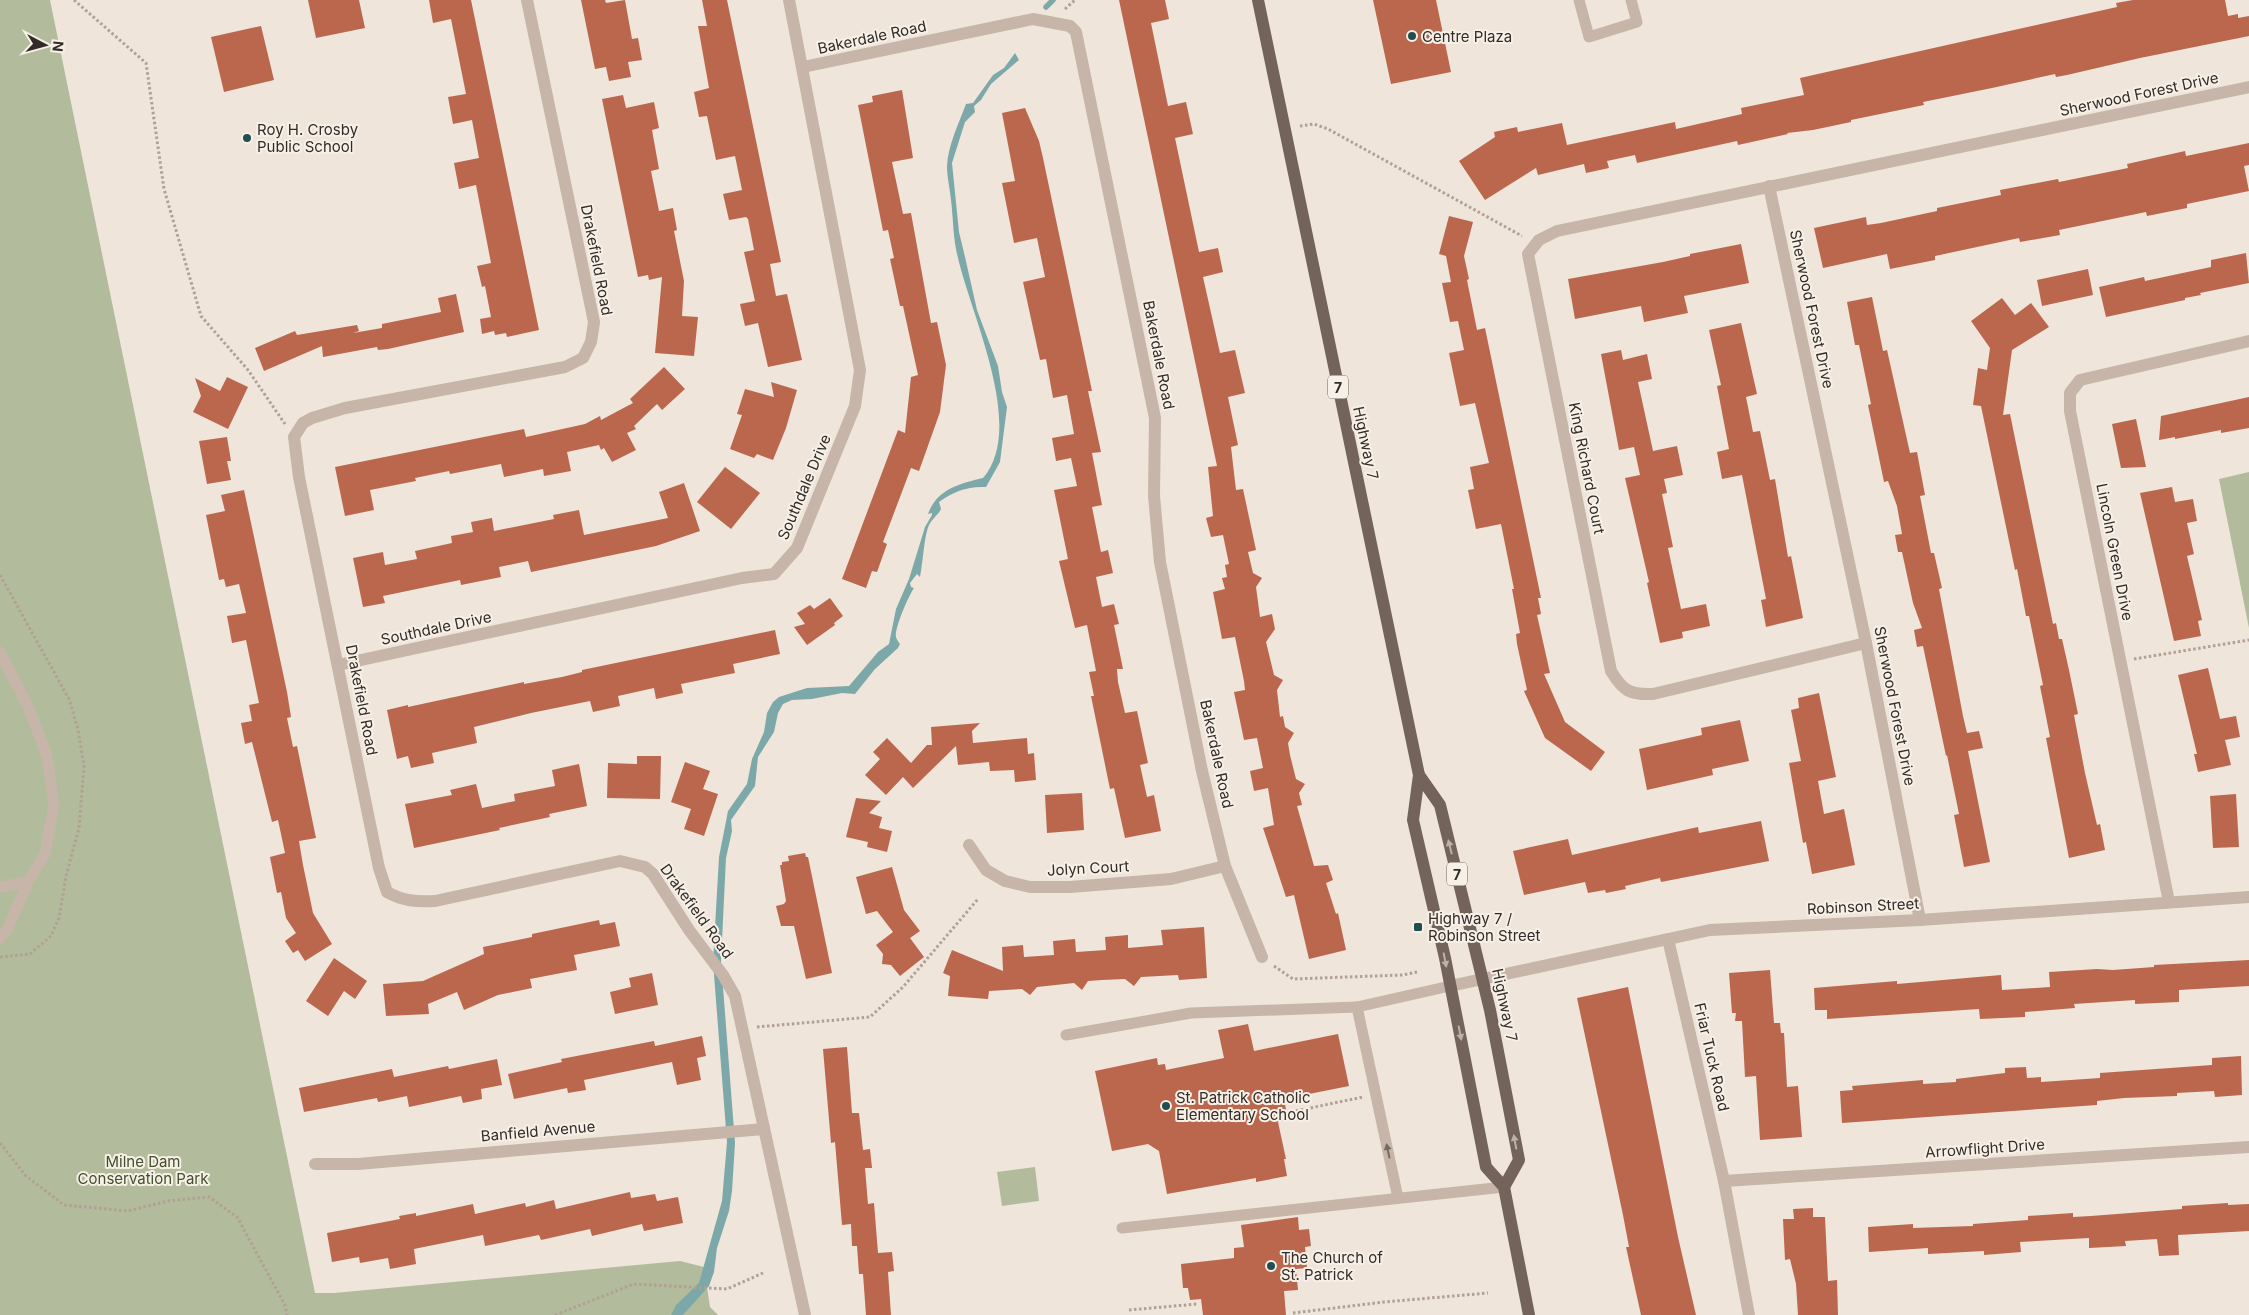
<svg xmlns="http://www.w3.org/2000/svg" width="2249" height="1315" viewBox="0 0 2249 1315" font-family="Inter,sans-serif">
<rect width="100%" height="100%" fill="#efe5db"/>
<!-- green -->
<g fill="#b2bc9d">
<polygon points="0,0 50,0 315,1293 334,1293 680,1261 704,1267 710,1307 718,1315 0,1315"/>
<polygon points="2249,472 2249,628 2219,479"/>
<polygon points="1035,1167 1039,1201 1002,1206 997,1172"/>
</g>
<!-- water -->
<path fill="#7da8a9" d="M 1015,53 L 1019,60 L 991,84 L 981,100 L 974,106 L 975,112 L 965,122 L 952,163 L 959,232 L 965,257 L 977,310 L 998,366 L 1002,392 L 1007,407 L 1000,462 L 986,487 C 968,486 954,491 939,502 L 941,509 C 938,515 932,519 929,525 C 924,536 923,563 920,577 L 917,574 L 910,583 L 911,587 L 914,588 C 909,595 894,629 896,637 C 896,638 899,643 900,644 L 898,648 L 875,669 L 855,694 L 842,693 L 812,699 L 792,700 L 783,704 L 778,713 L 774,732 L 758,757 L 755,786 L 731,820 L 732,831 L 726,858 L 721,961 L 735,1143 L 732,1191 L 729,1211 L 717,1248 L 714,1272 L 709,1286 L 683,1315 L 671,1315 L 676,1305 L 699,1283 L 722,1201 L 727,1142 L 713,962 L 719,857 L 728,811 L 747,784 L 752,759 L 764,732 L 767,713 L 773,702 L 779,697 L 807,688 L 849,686 L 878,652 L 889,644 L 896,609 L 909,579 L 925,527 L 932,515 L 932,513 L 928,514 C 937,489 959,484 983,478 C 1028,426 967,308 956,249 C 953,233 953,216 951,200 C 950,189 947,177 947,166 C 948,145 959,123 966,104 L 973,103 L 993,75 L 1004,68 Z"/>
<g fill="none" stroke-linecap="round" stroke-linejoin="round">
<!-- stream -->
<polyline stroke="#7da8a9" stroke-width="5.5" points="1046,7 1053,0"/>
</g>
<!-- building -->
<g fill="#ba674e">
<polygon points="308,0 359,0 365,28 316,38"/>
<polygon points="429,0 471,0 539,330 507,337 506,333 495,335 494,331 482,334 480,319 491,317 485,286 482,287 477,266 491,263 476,185 459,189 454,163 479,158 472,120 453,124 448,97 466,94 451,19 433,23"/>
<polygon points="581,0 605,0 606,3 625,0 632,39 638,38 642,60 628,62 631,77 609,81 606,67 595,69"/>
<polygon points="702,0 727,0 781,262 770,264 776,296 787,294 802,360 768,367 758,323 745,326 740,304 755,301 744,252 754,250 748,219 746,217 729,220 723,194 742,190 735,156 716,160 707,116 699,117 694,92 709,88 698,26 707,26"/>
<polygon points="1119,0 1165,0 1169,19 1151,23 1168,106 1186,102 1193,134 1175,138 1199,252 1218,248 1223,272 1203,277 1220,353 1235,350 1245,393 1228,397 1238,445 1231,447 1236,490 1243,489 1256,550 1248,552 1253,573 1262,578 1256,587 1260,617 1272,614 1275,629 1266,642 1274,675 1283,680 1277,690 1280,717 1283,716 1285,727 1294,733 1288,743 1290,755 1296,779 1305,784 1299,793 1302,805 1297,806 1314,866 1328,865 1333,880 1326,883 1336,914 1338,913 1346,950 1309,959 1294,895 1286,897 1263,828 1274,825 1268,788 1254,791 1250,771 1263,768 1257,738 1244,740 1234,692 1245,690 1244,681 1235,637 1222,639 1218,618 1213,592 1225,589 1222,578 1227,577 1225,565 1229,564 1223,535 1211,537 1206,518 1213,516 1208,467 1217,466"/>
<polygon points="1373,0 1436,0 1451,72 1391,84"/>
<polygon points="2133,0 2225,0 2228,16 2238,14 2238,18 2249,16 2249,36 2140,58 2067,75 2056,77 2055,74 1992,88 1923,102 1924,105 1851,120 1851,122 1813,130 1787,133 1788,134 1738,145 1737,141 1637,163 1635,155 1607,161 1609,168 1586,173 1584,164 1538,175 1536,168 1485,200 1459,161 1495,137 1494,132 1517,127 1518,132 1562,123 1567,145 1675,122 1676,129 1742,114 1741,108 1804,95 1800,78 2117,7 2116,3"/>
<polygon points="261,26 274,80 224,92 211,37"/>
<polygon points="902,90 913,158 892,162 903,214 911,213 931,323 937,322 946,365 940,412 919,471 911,468 883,542 887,544 877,572 872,571 866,588 842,579 898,430 905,433 911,377 918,375 903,306 900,306 896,287 890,259 894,258 888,230 883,231 858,105 873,102 872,96"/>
<polygon points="623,95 626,108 654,102 659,128 652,130 659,169 651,171 659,211 673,208 677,230 674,231 684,281 682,316 698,317 694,356 655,353 662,277 649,280 648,275 638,277 602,99"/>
<polygon points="1025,108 1039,141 1043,158 1092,391 1088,391 1101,452 1092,453 1102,505 1092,507 1101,552 1108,550 1113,573 1096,577 1102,607 1114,604 1119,624 1114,625 1123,669 1117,669 1118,682 1125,713 1137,711 1148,763 1140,765 1147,797 1154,795 1161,831 1125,838 1114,788 1110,789 1091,696 1094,696 1089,672 1096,671 1087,625 1075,628 1059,561 1068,559 1054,490 1077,486 1071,458 1056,461 1052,438 1074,434 1067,395 1053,398 1046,359 1040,360 1023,282 1045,277 1037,238 1014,243 1002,183 1015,181 1002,113"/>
<polygon points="2249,143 2249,165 2244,166 2249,191 2187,204 2187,208 2147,216 2146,212 2059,230 2060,235 2020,242 2019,238 1935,256 1935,260 1890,269 1887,254 1823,268 1814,228 1866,217 1867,225 1881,223 1937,211 1937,208 2001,195 2000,190 2058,179 2059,182 2128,168 2127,164 2185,151 2186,156"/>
<polygon points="1449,216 1473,222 1464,256 1469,279 1467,280 1477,330 1485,328 1535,569 1541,598 1538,598 1541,614 1537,615 1550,673 1544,674 1565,722 1605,752 1591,771 1545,738 1524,691 1527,690 1517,644 1516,634 1520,633 1512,589 1514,589 1501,524 1476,529 1468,490 1474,489 1470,467 1489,463 1475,403 1460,406 1449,353 1464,350 1458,321 1450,322 1442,283 1451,282 1446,256 1439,254"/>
<polygon points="1741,244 1749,283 1684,296 1688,313 1644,322 1641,306 1575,319 1568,279 1663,262 1690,256 1690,254"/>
<polygon points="2246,253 2249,283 2200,293 2201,295 2185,298 2185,300 2106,317 2099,287 2144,277 2145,281 2211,267 2211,260"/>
<polygon points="2088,269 2093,295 2042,306 2037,280"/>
<polygon points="456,294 464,332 388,349 378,350 377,347 323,357 322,346 264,371 255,348 295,331 297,335 357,325 359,331 353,333 382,328 382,324 441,312 438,298"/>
<polygon points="1872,297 1883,351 1887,350 1910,453 1917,452 1925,495 1920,496 1931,553 1934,553 1942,588 1939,589 1963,716 1967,733 1979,731 1983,748 1968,751 1990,862 1964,867 1954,815 1959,814 1947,755 1946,756 1923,646 1917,647 1914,630 1922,628 1913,603 1902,552 1898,552 1895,535 1902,534 1897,506 1888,481 1884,482 1868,405 1871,404 1859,345 1855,345 1847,302"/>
<polygon points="2002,298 2015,315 2031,303 2049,327 2012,350 2003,415 2010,414 2053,624 2056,623 2059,639 2062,639 2069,670 2078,714 2074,715 2085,773 2097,825 2100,824 2105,850 2069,858 2046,738 2050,737 2040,686 2043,685 2029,616 2026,616 2017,569 2015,570 1981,406 1973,405 1978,368 1987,370 1990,348 1971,321"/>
<polygon points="1741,323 1757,394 1746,397 1753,432 1760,431 1770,480 1775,479 1788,557 1791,556 1803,618 1766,627 1761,600 1766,599 1742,475 1722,479 1717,452 1729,449 1717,386 1721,385 1709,330"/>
<polygon points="1621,350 1623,360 1647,354 1652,379 1638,382 1653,451 1677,446 1683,475 1664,479 1667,493 1662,494 1673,547 1668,548 1681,609 1706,604 1710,626 1682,632 1683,638 1660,643 1647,583 1649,582 1625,478 1640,475 1634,447 1619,450 1601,354"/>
<polygon points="664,367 685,389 662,410 657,404 634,426 636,429 627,433 636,450 612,462 604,448 601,450 599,445 567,452 571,471 544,476 543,469 504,477 501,464 450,474 449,471 415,478 416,481 370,490 374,510 345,516 335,467 524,429 526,437 585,424 600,416 601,420 633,403 630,399"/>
<polygon points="227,377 248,387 228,429 193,412 201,396 195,378 220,391"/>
<polygon points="771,382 797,390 786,428 773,460 757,454 754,458 730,449 742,415 737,414 745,389 774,397"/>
<polygon points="2249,397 2249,428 2221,433 2221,430 2175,439 2175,437 2159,440 2161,416"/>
<polygon points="2136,419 2146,467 2121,468 2112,424"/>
<polygon points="227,437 231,461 227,461 231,480 207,484 199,441"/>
<polygon points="725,467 760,493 731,529 697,502"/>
<polygon points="684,483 700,531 656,546 531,572 528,561 499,567 501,577 461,585 460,580 383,596 385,603 363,607 353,558 383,552 385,565 417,559 415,551 452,543 451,536 473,532 471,522 492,518 494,531 554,519 553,515 579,510 584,535 668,518 659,492"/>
<polygon points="2172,487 2175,502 2193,499 2197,521 2187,523 2194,554 2187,556 2202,620 2198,621 2201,636 2174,641 2140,493"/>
<polygon points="244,490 287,692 291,717 287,718 293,747 297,746 316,838 299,841 303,865 313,913 332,944 305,961 298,950 293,953 285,941 296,933 286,918 281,892 277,893 270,857 285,853 278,820 272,822 252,742 245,744 241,723 252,721 249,705 259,703 246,640 232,643 227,616 246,613 239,584 226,587 224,579 219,580 206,515 225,511 221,495"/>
<polygon points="830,598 843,616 834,623 835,625 807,645 794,627 805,624 797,613 810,605 814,609"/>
<polygon points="775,630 780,654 733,664 735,673 681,684 683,693 656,699 654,688 618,696 620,706 593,712 590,701 531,713 474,727 477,743 432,753 434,763 411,768 408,756 397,759 387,710 408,705 408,707 524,682 524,684 562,677 582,672 582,670"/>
<polygon points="2208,668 2220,719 2236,716 2240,737 2225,740 2231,765 2198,772 2194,754 2197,754 2178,675"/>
<polygon points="1819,693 1836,777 1818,781 1824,814 1844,809 1855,865 1812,874 1806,842 1803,843 1789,763 1801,761 1791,710 1799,708 1798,698"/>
<polygon points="1740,720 1749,761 1712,769 1713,775 1647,790 1639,749 1702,735 1701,728"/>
<polygon points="980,723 972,731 973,743 1027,738 1028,754 1034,753 1036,780 1015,782 1014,770 990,771 989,762 958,765 956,746 913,788 903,777 886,795 865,775 880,759 873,752 887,738 911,763 927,745 932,745 931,727"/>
<polygon points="637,756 661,756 660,799 607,798 608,763 637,764"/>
<polygon points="685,762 710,771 703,789 718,794 704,836 684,829 691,809 671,802"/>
<polygon points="579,764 587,806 549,814 550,817 499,828 500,830 414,848 405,804 452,795 450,790 476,784 482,808 515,801 514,794 555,786 552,770"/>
<polygon points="1082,793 1084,830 1047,833 1045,795"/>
<polygon points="2236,794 2239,847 2213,848 2210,796"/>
<polygon points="856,798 881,801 869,813 882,817 879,828 892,831 887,852 867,847 868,842 846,837"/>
<polygon points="1761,821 1769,861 1661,882 1660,878 1625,886 1626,889 1606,893 1605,890 1588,893 1585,882 1524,895 1513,851 1568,839 1572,855 1698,827 1699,833"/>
<polygon points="805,853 806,857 808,857 832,973 806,979 794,926 781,926 776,906 784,904 786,901 780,865 782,865 782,862 789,861 788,856"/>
<polygon points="892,867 904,910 920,931 910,938 924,957 900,976 891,965 882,964 883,954 876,945 893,932 877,911 866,914 856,877"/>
<polygon points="599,920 600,925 615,922 620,946 574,955 577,970 530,979 532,988 498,995 464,1010 457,992 428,1004 429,1014 386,1016 383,984 423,981 484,954 483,947 532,937 532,934"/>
<polygon points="1204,927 1207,978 1179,980 1178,975 1141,977 1134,986 1125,979 1102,980 1088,981 1082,990 1074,983 1037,987 1030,995 1022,989 989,991 988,999 948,996 950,976 943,973 952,950 1003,971 1002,947 1023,945 1024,957 1054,955 1053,941 1075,939 1076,952 1106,950 1105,937 1128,935 1128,948 1163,945 1161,930"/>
<polygon points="334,958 367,981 355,999 344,991 328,1016 306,1001"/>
<polygon points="2249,960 2249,986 2179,990 2179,1002 2135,1004 2135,1000 2074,1004 2075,1008 2025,1012 2025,1017 1980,1019 1979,1009 1827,1019 1827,1010 1815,1010 1814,988 1897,981 1897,984 2001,975 2002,990 2050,987 2049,972 2097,969 2113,970 2154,967 2154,965"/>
<polygon points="1770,970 1774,1023 1780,1023 1781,1033 1784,1033 1787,1087 1798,1086 1802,1137 1760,1140 1756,1076 1745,1077 1742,1021 1735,1021 1736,1013 1732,1013 1729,973"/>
<polygon points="652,973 658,1005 615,1014 610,992 631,987 629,978"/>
<polygon points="1628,987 1678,1237 1696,1315 1641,1315 1626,1247 1629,1247 1623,1215 1577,998"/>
<polygon points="1248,1024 1254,1051 1338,1034 1349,1086 1284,1099 1288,1120 1278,1122 1286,1159 1284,1159 1287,1176 1256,1182 1256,1178 1167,1194 1159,1151 1148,1144 1112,1151 1095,1071 1157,1058 1158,1065 1165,1064 1166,1070 1224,1058 1218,1030"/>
<polygon points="702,1036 706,1056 697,1058 701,1080 677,1085 672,1062 584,1080 586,1090 568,1093 567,1088 514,1099 508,1074 562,1062 561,1059 654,1041 655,1046"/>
<polygon points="847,1047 852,1113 859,1113 863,1150 870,1149 872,1168 865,1168 868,1204 874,1203 878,1253 892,1252 894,1271 888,1272 891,1315 866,1315 863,1274 859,1274 857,1246 852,1246 851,1224 842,1225 835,1142 831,1143 823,1049"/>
<polygon points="2241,1056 2242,1095 2215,1097 2214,1091 2177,1093 2177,1096 2124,1098 2097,1101 2097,1105 1842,1123 1840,1091 1853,1090 1852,1086 1923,1080 1923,1084 1956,1082 1956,1079 2005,1073 2005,1068 2026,1067 2027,1078 2041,1077 2041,1082 2100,1078 2100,1073 2212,1065 2212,1058"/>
<polygon points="497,1059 502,1085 481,1089 482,1099 463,1103 461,1096 409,1107 407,1096 378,1102 377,1098 304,1112 299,1088 392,1069 394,1077 448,1066 449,1069"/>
<polygon points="630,1192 631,1198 655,1194 657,1201 678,1197 683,1223 644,1231 642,1224 592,1236 590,1229 541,1240 539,1235 485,1246 483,1235 414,1249 416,1264 390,1269 388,1258 360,1263 359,1257 332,1262 327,1233 400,1219 399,1216 416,1213 416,1216 473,1204 475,1214 525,1203 526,1207 554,1200 556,1209"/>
<polygon points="2228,1203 2228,1205 2249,1204 2249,1231 2178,1235 2179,1255 2159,1256 2157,1239 2125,1241 2126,1246 2089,1248 2089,1238 2020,1242 2021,1252 1984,1255 1984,1251 1928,1254 1928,1248 1869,1252 1868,1227 1913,1224 1913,1228 1973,1226 1973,1224 2028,1220 2028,1216 2073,1213 2073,1217 2091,1216 2182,1209 2182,1206"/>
<polygon points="1813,1208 1813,1217 1825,1217 1828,1281 1837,1280 1838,1315 1798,1315 1796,1284 1790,1259 1785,1260 1783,1219 1794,1219 1793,1209"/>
<polygon points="1298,1217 1299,1230 1309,1229 1311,1246 1305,1247 1307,1268 1296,1269 1298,1290 1284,1291 1286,1315 1203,1315 1201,1299 1190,1300 1188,1288 1183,1288 1181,1264 1234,1258 1234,1248 1244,1247 1241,1225"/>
</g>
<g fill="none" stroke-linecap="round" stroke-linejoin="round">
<!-- path -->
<g stroke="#b1a093" stroke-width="3" stroke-dasharray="2.5 2.5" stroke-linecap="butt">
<polyline points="74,0 146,63 164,189 201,316 248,370 285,424"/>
<polyline points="1065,9 1075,0"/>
<polyline points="1300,126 1314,124 1328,129 1522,236"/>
<polyline points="0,575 69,699 78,729 84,767 79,828 66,876 59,918 51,936 30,954 0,957"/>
<polyline points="2134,659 2249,640"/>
<polyline points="1274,966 1293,979 1402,975 1417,972"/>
<polyline points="757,1027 870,1017 903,987 978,899"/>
<polyline points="1291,1112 1363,1097"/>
<polyline points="0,1143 26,1176 64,1205 128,1211 168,1201 209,1197 237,1217 285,1305 287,1315"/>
<polyline points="1129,1310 1197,1304"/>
<polyline points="1293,1313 1384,1302 1488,1293"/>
<polyline points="555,1315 634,1284 727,1289 763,1273"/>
</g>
<!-- lane -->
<g stroke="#c6b5a8" stroke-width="11">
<polyline points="1579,0 1589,37 1637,22 1631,0"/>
<polyline points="0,652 27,704 47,756 54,804 45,854 28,882 0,887"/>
<polyline points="0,938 8,928 28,882"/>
<polyline points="1357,1007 1398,1198"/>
<polyline points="1066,1035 1191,1013 1357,1007 1450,986"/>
<polyline points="1122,1228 1504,1187"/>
</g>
<!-- street -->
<g stroke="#c6b5a8" stroke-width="12">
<path d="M 527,0 L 594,322 L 591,342 L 583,358 L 565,367 L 345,408 L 312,418 L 303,423 L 294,437 L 299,477 L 379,868 L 387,892 C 403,901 416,902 435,901 L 620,861 L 645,867 L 653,874 L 689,930 L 723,975 L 735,996 L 805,1315"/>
<polyline points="803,67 1033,19 1070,26 1076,32 1155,418 1154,496 1160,562 1202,771 1225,866 1262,957"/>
<polyline points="1769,186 1866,643 1920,920"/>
<path d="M 1866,643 L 1653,694 C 1630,695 1623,691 1611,671 L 1528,254 L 1539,240 L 1557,231 L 2249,87"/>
<polyline points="338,665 742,578 774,574 797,548 855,406 860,370 789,0"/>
<polyline points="969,845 986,870 1005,881 1030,887 1070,887 1171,879 1225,866"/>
<polyline points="2169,902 2070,411 2070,393 2080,380 2249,341"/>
<polyline points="1668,939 1724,1181 1749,1315"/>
<polyline points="1450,986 1710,930 1920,920 2249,897"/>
<polyline points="315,1164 358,1164 764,1129"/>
<polyline points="1724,1181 2249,1147"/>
</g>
<!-- primary -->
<g stroke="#74635a" stroke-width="12">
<polyline points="1258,0 1419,775 1413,820 1445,958 1486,1167 1504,1187 1529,1315"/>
<polyline points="1419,775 1440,805 1490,1010 1519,1160 1504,1187"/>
</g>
</g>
<!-- one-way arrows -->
<defs><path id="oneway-solid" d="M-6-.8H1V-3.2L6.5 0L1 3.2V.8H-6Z" transform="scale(1.25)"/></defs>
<g fill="#bcb1a8">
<use href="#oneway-solid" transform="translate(1450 847) rotate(-104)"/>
<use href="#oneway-solid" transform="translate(1445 960) rotate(79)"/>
<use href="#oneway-solid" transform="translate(1460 1033) rotate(79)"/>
<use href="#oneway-solid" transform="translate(1515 1142) rotate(-101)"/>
</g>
<use fill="#756962" href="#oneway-solid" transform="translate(1388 1151) rotate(-102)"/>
<!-- markers -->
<g fill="#214e51" stroke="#f7f0e7" stroke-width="2">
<circle cx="1412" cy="36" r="5"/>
<circle cx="247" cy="138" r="5"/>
<rect x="1413" y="922" width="10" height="10" rx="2.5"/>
<circle cx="1166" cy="1106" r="5"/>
<circle cx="1271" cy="1266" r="5"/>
</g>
<g text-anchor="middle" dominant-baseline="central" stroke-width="4" stroke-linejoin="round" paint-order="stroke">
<!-- shield labels -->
<g fill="#f7f0e7" stroke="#6e6661" stroke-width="1">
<rect x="1328" y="375.5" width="20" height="23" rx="4"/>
<rect x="1447" y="862.5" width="20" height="23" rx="4"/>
</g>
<g font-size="14" font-weight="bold" fill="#332b28">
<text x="1338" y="387">7</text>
<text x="1457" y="874">7</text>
</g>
<!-- poi labels -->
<g font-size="15" fill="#332b28" stroke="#f7f0e7" text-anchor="start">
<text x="1422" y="36">Centre Plaza</text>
<text x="257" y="129">Roy H. Crosby<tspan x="257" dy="17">Public School</tspan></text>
<text x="1428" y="918">Highway 7 /<tspan x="1428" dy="17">Robinson Street</tspan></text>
<text x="1176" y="1097">St. Patrick Catholic<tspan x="1176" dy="17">Elementary School</tspan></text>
<text x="1281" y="1257">The Church of<tspan x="1281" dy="17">St. Patrick</tspan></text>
</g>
<!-- street labels -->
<g font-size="15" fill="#332b28" stroke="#f7f0e7">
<text transform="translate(872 37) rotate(-12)">Bakerdale Road</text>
<text transform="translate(2139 94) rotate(-12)">Sherwood Forest Drive</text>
<text transform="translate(597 260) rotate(79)">Drakefield Road</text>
<text transform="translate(1812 309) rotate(78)">Sherwood Forest Drive</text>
<text transform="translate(1159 355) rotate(79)">Bakerdale Road</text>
<text transform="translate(1366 443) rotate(78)">Highway 7</text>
<text transform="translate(1587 468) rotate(79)">King Richard Court</text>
<text transform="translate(804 487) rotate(-67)">Southdale Drive</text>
<text transform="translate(2115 552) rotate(79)">Lincoln Green Drive</text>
<text transform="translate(436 628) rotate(-12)">Southdale Drive</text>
<text transform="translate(362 700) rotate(79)">Drakefield Road</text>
<text transform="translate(1895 706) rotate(79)">Sherwood Forest Drive</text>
<text transform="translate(1217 754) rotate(78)">Bakerdale Road</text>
<text transform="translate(1088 868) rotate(-3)">Jolyn Court</text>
<text transform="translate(1863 906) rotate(-3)">Robinson Street</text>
<text transform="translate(697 911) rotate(54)">Drakefield Road</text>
<text transform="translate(1505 1005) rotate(78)">Highway 7</text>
<text transform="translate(1712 1057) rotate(77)">Friar Tuck Road</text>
<text transform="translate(538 1131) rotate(-5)">Banfield Avenue</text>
<text transform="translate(1985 1148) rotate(-4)">Arrowflight Drive</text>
</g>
<!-- park labels -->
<g font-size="15" fill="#434f2e" stroke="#f7f0e7">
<text x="143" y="1161">Milne Dam<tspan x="143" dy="17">Conservation Park</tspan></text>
</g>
</g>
<!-- north arrow -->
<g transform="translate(45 45) rotate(96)" stroke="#f7f0e7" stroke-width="4" paint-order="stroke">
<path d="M0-4L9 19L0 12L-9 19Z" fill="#332b28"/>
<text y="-8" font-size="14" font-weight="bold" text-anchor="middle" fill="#332b28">N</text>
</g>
</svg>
